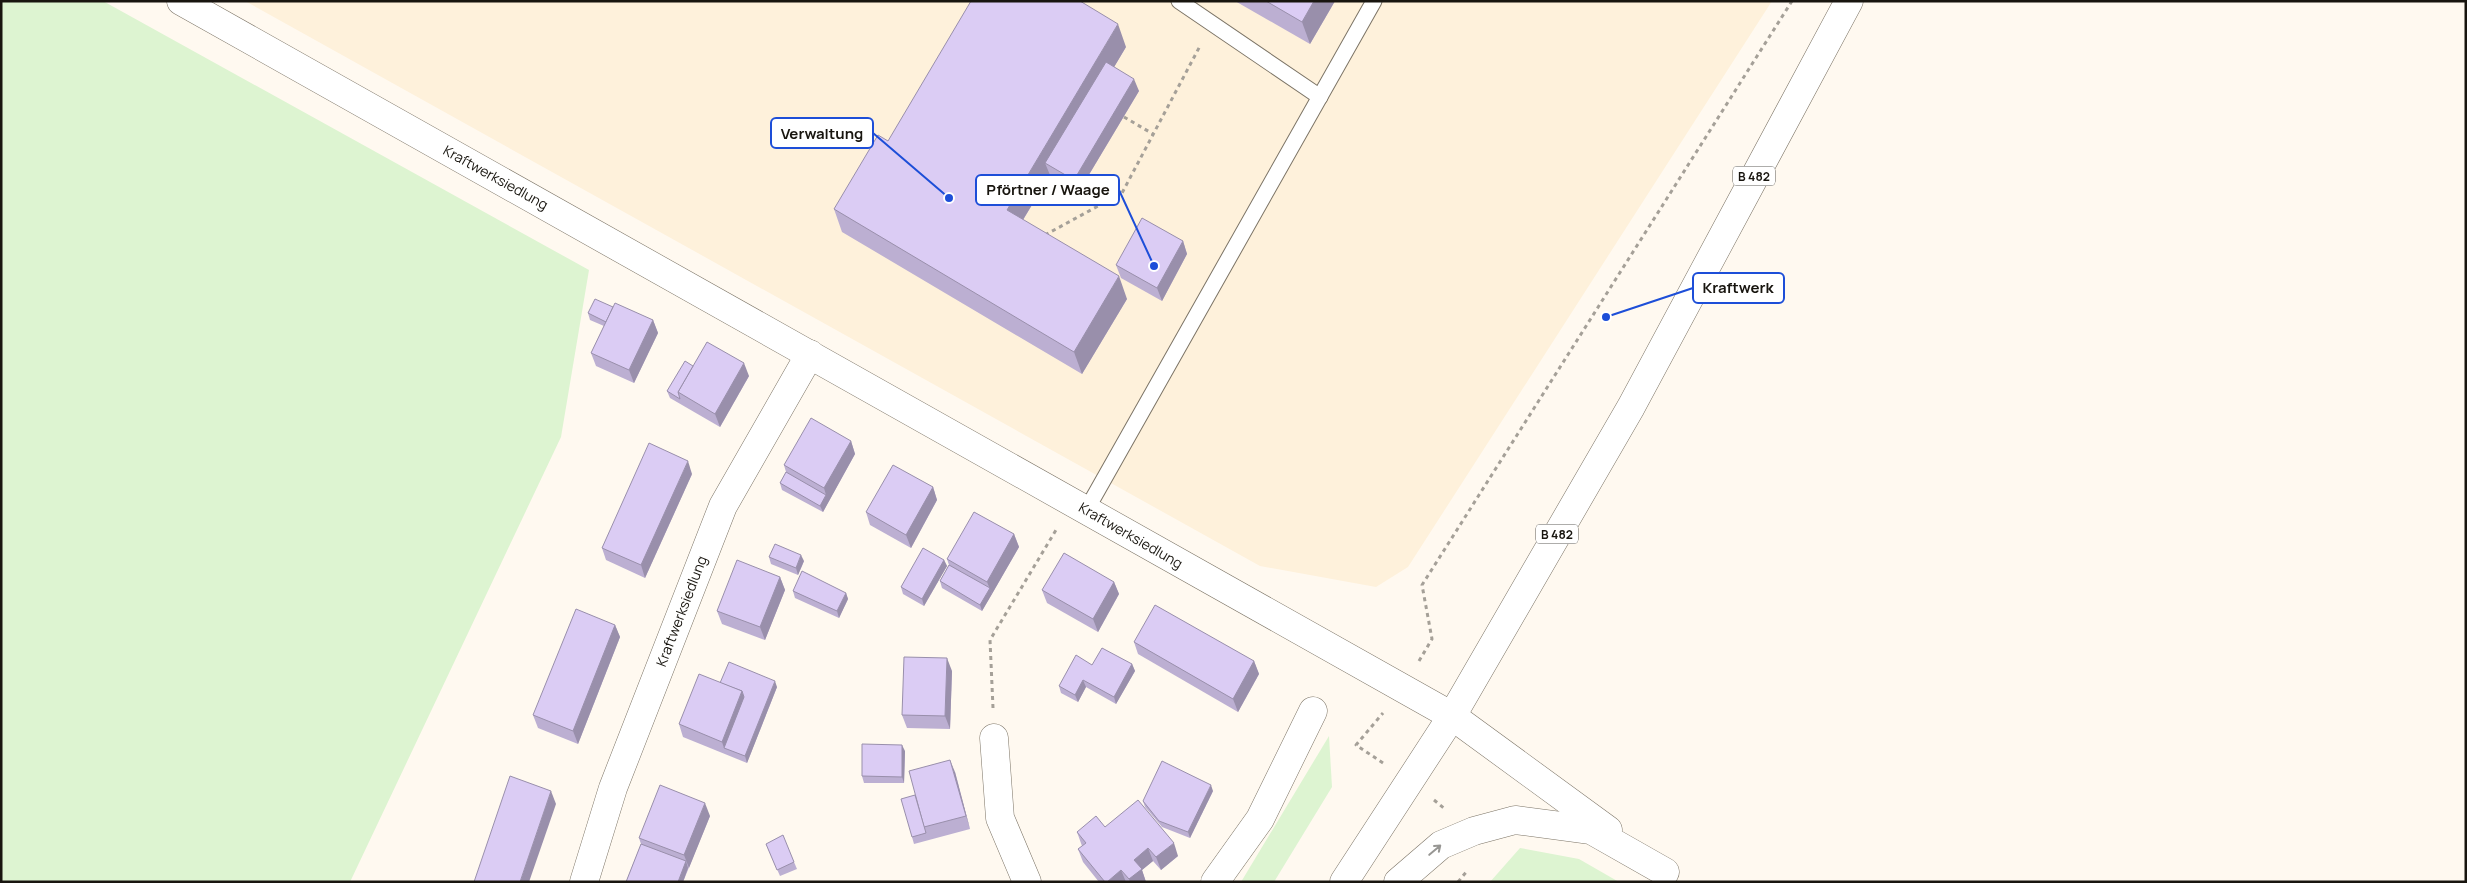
<svg xmlns="http://www.w3.org/2000/svg" width="2467" height="883" viewBox="0 0 2467 883" font-family="Manrope,sans-serif">
<rect width="100%" height="100%" fill="#fff9f0"/>
<!-- built -->
<polygon fill="#fef1db" points="245,1 1772,1 1408,567 1376,587 1260,566"/>
<!-- green -->
<g fill="#ddf4d1">
<polygon points="1,1 103,1 589,270 561,437 350,882 1,882"/>
<polygon points="1329,736 1332,787 1274,882 1241,882"/>
<polygon points="1520,848 1579,859 1619,882 1490,882"/>
</g>
<g fill="none" stroke-linecap="round" stroke-linejoin="round">
<defs>
<g id="lane">
<polyline points="1179,1 1320,97"/>
<polyline points="1087,509 1374,1"/>
</g>
<g id="street">
<polyline points="181,1 1452,716"/>
<polyline points="994,738 1000,818 1027,882"/>
<polyline points="584,882 613,788 723,506 810,354"/>
<polyline points="1215,882 1260,819 1313,711"/>
</g>
<g id="primary">
<polyline points="1452,716 1608,830"/>
<polyline points="1344,882 1452,716 1631,407 1849,1"/>
<polyline points="1398,882 1441,845 1474,831 1515,820 1591,830 1665,872"/>
</g>
</defs>
<!-- lane casing -->
<use href="#lane" stroke="#7c7466" stroke-width="17"/>
<!-- street casing -->
<use href="#street" stroke="#7c7466" stroke-width="29"/>
<!-- primary casing -->
<use href="#primary" stroke="#7c7466" stroke-width="29"/>
<!-- path -->
<g stroke="#a5a098" stroke-width="3" stroke-dasharray="4 4" stroke-linecap="butt">
<polyline points="1124,117 1153,134"/>
<polyline points="1087,178 1096,207"/>
<polyline points="1045,235 1122,193 1200,46"/>
<polyline points="1419,661 1432,639 1422,585 1792,1"/>
<polyline points="993,708 990,640 1056,530"/>
<polyline points="1383,763 1356,745 1383,713"/>
<polyline points="1434,800 1445,809"/>
<polyline points="1458,882 1467,871"/>
</g>
<!-- lane -->
<use href="#lane" stroke="#fff" stroke-width="15"/>
<!-- street -->
<use href="#street" stroke="#fff" stroke-width="28"/>
<!-- primary -->
<use href="#primary" stroke="#fff" stroke-width="28"/>
</g>
<!-- wall -->
<g fill="#bcafd2">
<polygon points="1235,1 1335,1 1310,44"/>
<polygon points="1126,47 1114,67 1139,91 1078,193 1050,175 1023,220 1127,299 1082,374 842,232 834,209 888,141"/>
<polygon points="1183,241 1187,254 1162,301 1121,278 1116,265"/>
<polygon points="613,307 653,320 658,333 634,383 596,366 591,353 604,326 590,320 588,313"/>
<polygon points="693,366 749,376 720,427 670,398 667,391"/>
<polygon points="851,441 855,454 823,512 782,490 780,483 786,472 784,465"/>
<polygon points="692,474 645,578 606,560 602,548"/>
<polygon points="933,487 937,500 911,548 870,525 866,512"/>
<polygon points="1014,534 1019,547 982,611 942,588 940,581 949,565 947,559"/>
<polygon points="769,557 804,561 798,575 771,564"/>
<polygon points="944,560 947,566 924,606 903,594 901,587"/>
<polygon points="780,577 785,590 765,640 722,624 717,611"/>
<polygon points="1114,582 1119,594 1098,632 1047,603 1042,590"/>
<polygon points="793,591 846,593 848,599 839,618 795,598"/>
<polygon points="615,625 620,637 578,744 538,728 533,715"/>
<polygon points="1134,642 1254,661 1259,674 1238,712 1138,654"/>
<polygon points="1132,664 1135,671 1116,704 1086,687 1078,702 1061,693 1059,686 1092,665"/>
<polygon points="952,671 950,729 907,728 902,715"/>
<polygon points="720,683 777,687 747,763 683,737 679,724"/>
<polygon points="905,751 904,783 864,783 862,776"/>
<polygon points="955,772 970,829 914,844 912,837"/>
<polygon points="1213,791 1190,838 1162,827 1145,807 1143,801"/>
<polygon points="710,816 683,882 626,882 641,844 639,838"/>
<polygon points="1105,827 1178,856 1161,870 1153,861 1142,870 1146,882 1099,882 1083,862 1078,849 1082,846 1077,832"/>
<polygon points="766,844 794,862 797,869 780,876"/>
</g>
<!-- shaded-wall -->
<g fill="#998fab">
<polygon points="1314,1 1335,1 1310,44 1302,22"/>
<polygon points="1118,24 1126,47 1054,168 1045,163 1050,175 1015,233 1007,210"/>
<polygon points="1134,79 1139,91 1078,193 1074,180"/>
<polygon points="1183,241 1187,254 1162,301 1157,288"/>
<polygon points="1119,276 1127,299 1082,374 1074,352"/>
<polygon points="653,320 658,333 634,383 629,370"/>
<polygon points="744,363 749,376 720,427 715,414"/>
<polygon points="851,441 855,454 823,512 820,506 826,495 824,488"/>
<polygon points="688,461 692,474 645,578 641,565"/>
<polygon points="933,487 937,500 911,548 906,535"/>
<polygon points="1014,534 1019,547 992,594 987,582"/>
<polygon points="801,555 804,561 798,575 796,568"/>
<polygon points="944,560 947,566 924,606 922,599"/>
<polygon points="780,577 785,590 765,640 760,627"/>
<polygon points="1114,582 1119,594 1098,632 1093,619"/>
<polygon points="990,588 992,594 982,611 980,605"/>
<polygon points="846,593 848,599 839,618 837,611"/>
<polygon points="615,625 620,637 578,744 573,731"/>
<polygon points="947,658 952,671 950,729 945,716"/>
<polygon points="1254,661 1259,674 1238,712 1233,699"/>
<polygon points="1132,664 1135,671 1116,704 1114,697"/>
<polygon points="1083,680 1086,687 1078,702 1075,695"/>
<polygon points="775,681 777,687 747,763 745,756"/>
<polygon points="742,691 746,704 724,748 722,742"/>
<polygon points="902,745 905,751 904,783 902,777"/>
<polygon points="950,760 955,772 970,829 966,816"/>
<polygon points="1211,785 1213,791 1190,838 1188,832"/>
<polygon points="551,791 556,804 529,882 520,882"/>
<polygon points="705,803 710,816 689,868 684,855"/>
<polygon points="1174,843 1178,856 1161,870 1156,857"/>
<polygon points="1148,848 1153,861 1142,870 1146,882 1130,882 1129,879 1134,860"/>
<polygon points="686,861 688,868 683,882 678,882"/>
<polygon points="1121,870 1126,882 1107,882"/>
</g>
<!-- building -->
<g fill="#dbccf4" stroke="#998fab">
<polygon points="971,1 1080,1 1118,24 1007,210 1119,276 1074,352 834,209 878,135 888,141"/>
<polygon points="1266,1 1314,1 1302,22"/>
<polygon points="1106,62 1134,79 1074,180 1045,163"/>
<polygon points="1142,218 1183,241 1157,288 1116,265"/>
<polygon points="595,299 613,307 606,322 588,313"/>
<polygon points="615,303 653,320 629,370 591,353"/>
<polygon points="707,342 744,363 715,414 678,392"/>
<polygon points="685,361 693,366 678,392 680,399 667,391"/>
<polygon points="811,418 851,441 824,488 784,465"/>
<polygon points="649,443 688,461 641,565 602,548"/>
<polygon points="893,465 933,487 906,535 866,512"/>
<polygon points="786,472 826,495 820,506 780,483"/>
<polygon points="974,512 1014,534 987,582 947,559"/>
<polygon points="775,544 801,555 796,568 769,557"/>
<polygon points="923,548 944,560 922,599 901,587"/>
<polygon points="1064,553 1114,582 1093,619 1042,590"/>
<polygon points="737,560 780,577 760,627 717,611"/>
<polygon points="949,565 990,588 980,605 940,581"/>
<polygon points="802,571 846,593 837,611 793,591"/>
<polygon points="1155,605 1254,661 1233,699 1134,642"/>
<polygon points="576,609 615,625 573,731 533,715"/>
<polygon points="1102,648 1132,664 1114,697 1083,680 1075,695 1059,686 1076,655 1092,665"/>
<polygon points="904,657 947,658 945,716 902,715"/>
<polygon points="729,662 775,681 745,756 724,748 744,697 742,691 720,683"/>
<polygon points="699,674 742,691 722,742 679,724"/>
<polygon points="862,744 902,745 902,777 862,776"/>
<polygon points="950,760 966,816 924,827 909,771"/>
<polygon points="1162,761 1211,785 1188,832 1159,821 1143,801"/>
<polygon points="510,776 551,791 520,882 474,882"/>
<polygon points="660,785 705,803 684,855 639,838"/>
<polygon points="915,795 926,833 912,837 901,799"/>
<polygon points="1138,800 1174,843 1156,857 1148,848 1134,860 1142,869 1129,879 1121,870 1107,882 1105,882 1078,849 1086,843 1077,832 1096,816 1105,827"/>
<polygon points="783,835 794,862 777,870 766,844"/>
<polygon points="641,844 686,861 678,882 626,882"/>
</g>
<!-- one-way arrows -->
<defs><path id="oneway-shaft" d="M-6 0H5M1.5-3L5.5 0L1.5 3" fill="none" stroke-width="1.6" stroke-linecap="round" stroke-linejoin="round" transform="scale(1.25)"/></defs>
<use stroke="#979693" href="#oneway-shaft" transform="translate(1435 850) rotate(-40)"/>
<g text-anchor="middle" dominant-baseline="central" stroke-width="5" stroke-linejoin="round" paint-order="stroke">
<!-- shield labels -->
<g fill="#fff" stroke="#5d5b57" stroke-width="1">
<rect x="1733" y="166.5" width="42" height="19" rx="4"/>
<rect x="1536" y="524.5" width="42" height="19" rx="4"/>
</g>
<g font-size="12" font-weight="bold" fill="#18150f">
<text x="1754" y="176">B 482</text>
<text x="1557" y="534">B 482</text>
</g>
<!-- street labels -->
<g font-size="14" fill="#18150f" stroke="#fff">
<text transform="translate(496 177) rotate(29)">Kraftwerksiedlung</text>
<text transform="translate(1131 535) rotate(30)">Kraftwerksiedlung</text>
<text transform="translate(681 611) rotate(-69)">Kraftwerksiedlung</text>
</g>
</g>
<!-- callouts -->
<path fill="none" stroke="#1d4ed8" stroke-width="2" d="M949 198L873 133M1154 266L1119 190M1606 317L1693 288"/>
<g fill="#1d4ed8" stroke="#fff" stroke-width="2">
<circle cx="949" cy="198" r="5"/>
<circle cx="1154" cy="266" r="5"/>
<circle cx="1606" cy="317" r="5"/>
</g>
<g fill="#fff" stroke="#1d4ed8" stroke-width="2">
<rect x="771" y="118" width="102" height="30" rx="5"/>
<rect x="976" y="175" width="143" height="30" rx="5"/>
<rect x="1693" y="273" width="91" height="30" rx="5"/>
</g>
<g font-size="15" text-anchor="middle" font-weight="bold" fill="#18150f">
<text x="822" y="139">Verwaltung</text>
<text x="1048" y="195">Pförtner / Waage</text>
<text x="1738" y="293">Kraftwerk</text>
</g>
<!-- border -->
<rect width="2467" height="883" fill="none" stroke="#18150f" stroke-width="5"/>
</svg>
